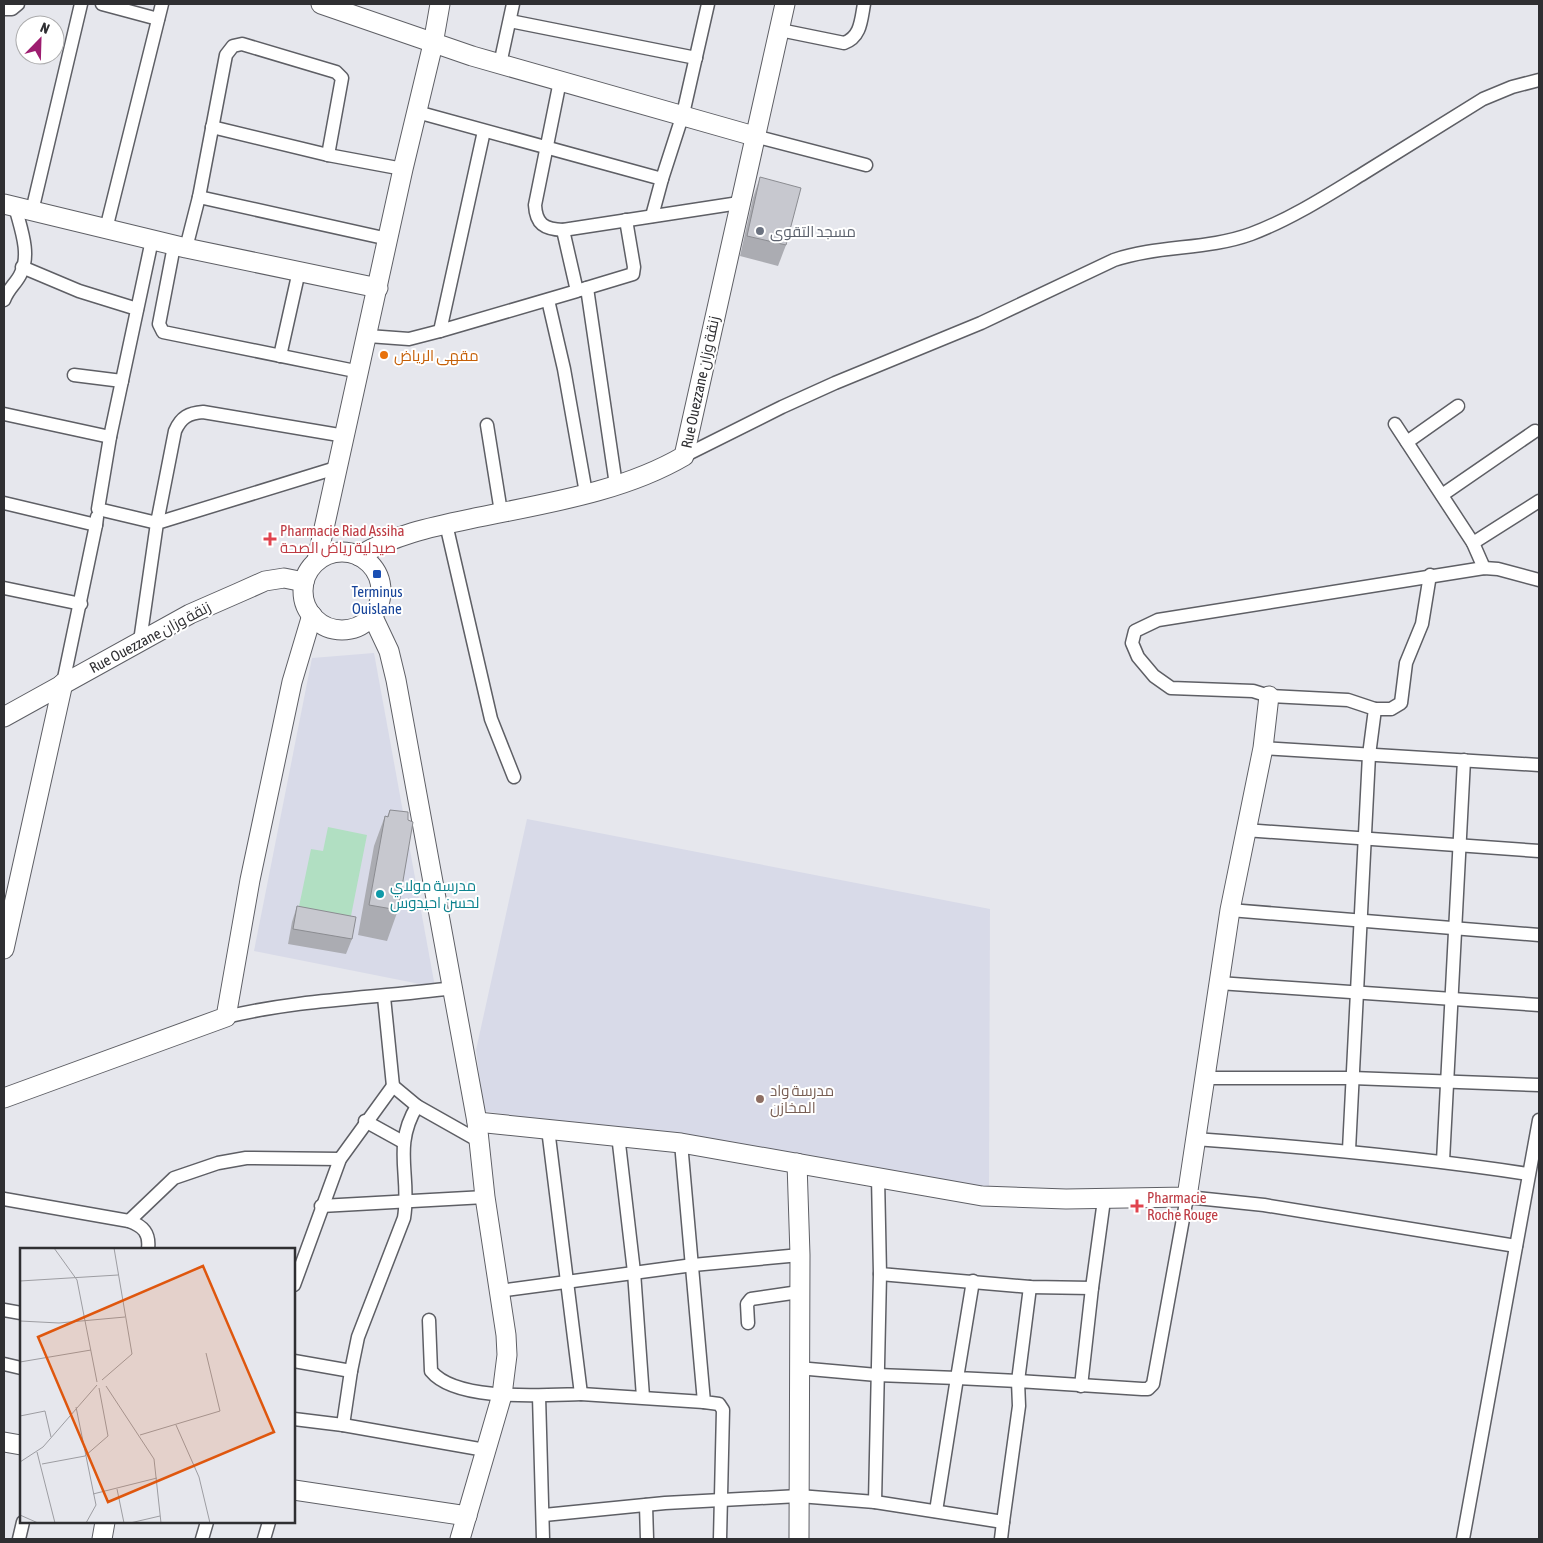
<svg xmlns="http://www.w3.org/2000/svg" width="1543" height="1543" viewBox="0 0 1543 1543" font-family="'Asap Condensed',Cairo,sans-serif">
<rect width="100%" height="100%" fill="#e6e7ed"/>
<!-- built -->
<g fill="#d8dae8">
<polygon points="374,653 435,987 254,951 312,658"/>
<polygon points="527,819 990,909 989,1188 484,1111 476,1050"/>
</g>
<!-- pitch -->
<polygon fill="#b1dfc2" points="328,827 367,835 349,926 297,916 311,849 323,851"/>
<g fill="none" stroke-linecap="round" stroke-linejoin="round">
<defs>
<g id="street">
<polyline points="102,4 158,19"/>
<polyline points="4,9 12,9 18,4"/>
<polyline points="510,21 696,58"/>
<path d="M 780,30 L 844,43 C 861,37 861,20 864,4"/>
<polyline points="500,64 513,4"/>
<path d="M 560,81 L 535,205 C 536,224 544,229 563,230 L 739,203"/>
<polyline points="417,112 662,179 652,216"/>
<polyline points="212,127 328,155 403,169"/>
<polyline points="484,131 440,331 577,291 563,230"/>
<polyline points="754,136 866,165"/>
<polyline points="662,179 683,114 708,4"/>
<polyline points="199,197 388,239"/>
<polyline points="32,211 81,4"/>
<polyline points="106,229 162,4"/>
<path d="M 152,240 L 110,437 L 98,509 L 157,523 L 175,431 C 181,417 189,413 203,412 L 345,436"/>
<polyline points="174,246 159,324 163,332 360,372"/>
<polyline points="186,248 199,197 226,55 233,46 242,44 336,72 342,78 328,155"/>
<polyline points="22,267 79,291 137,309"/>
<polyline points="587,288 616,485"/>
<polyline points="580,290 633,274 634,267 626,220"/>
<path d="M 4,300 C 9,287 17,283 21,273 C 31,253 20,227 15,206"/>
<polyline points="548,300 564,369 586,493"/>
<polyline points="368,336 409,339 440,331"/>
<polyline points="280,356 299,271"/>
<polyline points="74,375 122,381"/>
<polyline points="4,414 110,437"/>
<polyline points="1395,424 1473,543 1484,568"/>
<polyline points="487,425 501,512"/>
<polyline points="1407,442 1458,406"/>
<path d="M 684,456 L 782,407 L 835,383 L 981,323 L 1114,260 C 1158,245 1207,250 1251,234 C 1291,219 1328,195 1364,173 C 1404,148 1444,123 1483,99 L 1512,87 L 1539,80"/>
<polyline points="1442,495 1535,431"/>
<polyline points="4,503 96,525 97,517"/>
<polyline points="446,524 491,719 514,777"/>
<polyline points="1473,543 1539,501"/>
<polyline points="4,588 81,604"/>
<polyline points="140,641 157,523 339,467"/>
<polyline points="63,683 96,525"/>
<polyline points="1375,709 1391,709 1401,703 1406,663 1422,624 1430,575"/>
<polyline points="1263,748 1539,765"/>
<polyline points="1245,830 1539,851"/>
<polyline points="1230,910 1539,935"/>
<polyline points="1219,983 1539,1005"/>
<polyline points="384,997 393,1086"/>
<path d="M 226,1017 C 300,999 378,998 453,988"/>
<polyline points="1203,1078 1352,1078 1539,1085"/>
<polyline points="365,1121 403,1142"/>
<polyline points="618,1135 634,1272 643,1397"/>
<path d="M 1195,1139 C 1307,1147 1417,1157 1528,1174"/>
<polyline points="681,1143 704,1402 719,1404 723,1410 720,1539"/>
<polyline points="1349,1150 1369,755 1375,709 1348,700 1269,696 1253,691 1171,688 1154,676 1138,657 1132,643 1135,631 1158,620 1484,568 1498,569 1539,580"/>
<polyline points="1443,1161 1464,760"/>
<polyline points="878,1177 880,1274 1030,1287 1092,1288 1104,1200"/>
<path d="M 4,1199 L 129,1221 C 143,1226 150,1233 148,1249"/>
<polyline points="321,1206 485,1197"/>
<polyline points="129,1221 174,1178 218,1163 246,1158 340,1159"/>
<polyline points="973,1281 957,1378 1018,1381 1030,1287"/>
<polyline points="294,1285 340,1159 393,1086 417,1106 479,1141"/>
<polyline points="499,1291 693,1265 800,1255"/>
<polyline points="4,1310 21,1313"/>
<path d="M 429,1320 L 431,1371 C 456,1402 543,1395 581,1394 L 548,1129"/>
<polyline points="748,1323 747,1304 751,1299 799,1292"/>
<polyline points="294,1361 351,1371 343,1425 294,1419"/>
<polyline points="4,1364 21,1368"/>
<polyline points="798,1368 877,1375 957,1378 936,1511"/>
<path d="M 351,1371 L 358,1337 L 404,1218 C 411,1176 392,1147 417,1106"/>
<polyline points="1081,1386 1092,1288"/>
<polyline points="581,1394 704,1402"/>
<polyline points="539,1396 543,1539"/>
<polyline points="343,1425 485,1450"/>
<polyline points="875,1502 880,1274"/>
<polyline points="646,1505 647,1539"/>
<polyline points="544,1515 665,1503 799,1496 875,1502 1003,1522 1019,1406 1018,1381 1142,1389 1148,1389 1153,1384 1187,1197 1264,1205 1516,1246"/>
<polyline points="19,1539 23,1522"/>
<polyline points="202,1539 207,1522"/>
<polyline points="264,1539 269,1522"/>
<polyline points="1001,1539 1003,1522"/>
<polyline points="1463,1539 1539,1120"/>
</g>
<g id="secondary">
<polyline points="321,4 472,56 754,136"/>
<polyline points="4,204 186,248 378,288"/>
<circle cx="342" cy="591" r="39"/>
<path d="M 359,556 C 393,535 431,527 470,519 C 541,504 621,493 684,456 L 785,4"/>
<polyline points="317,560 403,169 433,44 440,4"/>
<polyline points="372,615 389,651 396,680 477,1122 485,1197 506,1335 507,1355 502,1395 460,1539"/>
<polyline points="4,717 190,614 238,593 265,581 284,578 304,582"/>
<polyline points="4,949 63,683"/>
<polyline points="4,1098 226,1017 250,880 292,682 312,615"/>
<polyline points="477,1122 681,1143 982,1196 1066,1199 1187,1197 1230,910 1263,748 1269,696"/>
<polyline points="797,1163 800,1255 799,1539"/>
<polyline points="4,1442 21,1445"/>
<polyline points="294,1490 467,1516"/>
<polyline points="102,1539 105,1522"/>
</g>
</defs>
<!-- street casing -->
<use href="#street" stroke="#5e5f65" stroke-width="15"/>
<!-- secondary casing -->
<use href="#secondary" stroke="#5e5f65" stroke-width="21"/>
<!-- street -->
<use href="#street" stroke="#fff" stroke-width="12"/>
<!-- secondary -->
<use href="#secondary" stroke="#fff" stroke-width="19"/>
</g>
<!-- wall -->
<g fill="#abacb2">
<polygon points="760,177 786,245 778,266 740,256 753,198"/>
<polygon points="390,810 398,910 387,941 358,935 374,846 385,816 387,817"/>
<polygon points="297,906 352,939 346,954 288,944 292,922"/>
</g>
<!-- building -->
<g fill="#c7c8cf" stroke="#8b8c91">
<polygon points="760,177 801,188 786,245 747,236"/>
<polygon points="390,810 408,812 408,820 413,822 398,910 369,905 385,816 388,817"/>
<polygon points="297,906 356,917 352,939 293,929"/>
</g>
<!-- markers -->
<circle fill="#6b7280" stroke="#fff" stroke-width="2" cx="760" cy="231" r="5"/>
<circle fill="#e8710a" stroke="#fff" stroke-width="2" cx="384" cy="355" r="5"/>
<g fill="#e0444e" stroke="#fff" stroke-width="2">
<path d="M267.5 531.5h5v5h5v5h-5v5h-5v-5h-5v-5h5z"/>
<path d="M1134.5 1198.5h5v5h5v5h-5v5h-5v-5h-5v-5h5z"/>
</g>
<rect fill="#1a4fb4" stroke="#fff" stroke-width="2" x="372" y="569" width="10" height="10" rx="2.5"/>
<circle fill="#0f9aa8" stroke="#fff" stroke-width="2" cx="380" cy="894" r="5"/>
<circle fill="#8d6e63" stroke="#fff" stroke-width="2" cx="760" cy="1099" r="5"/>
<g text-anchor="middle" dominant-baseline="central" stroke-width="4" stroke-linejoin="round" paint-order="stroke">
<!-- worship labels -->
<g font-size="15" fill="#5b616d" stroke="#fff" text-anchor="start">
<text x="770" y="231">مسجد التقوى</text>
</g>
<!-- food labels -->
<g font-size="15" fill="#c56008" stroke="#fff" text-anchor="start">
<text x="394" y="355">مقهى الرياض</text>
</g>
<!-- street labels -->
<g font-size="15" fill="#2f2f32" stroke="#fff">
<text transform="translate(700 382) rotate(-78)">Rue Ouezzane زنقة وزان</text>
<text transform="translate(150 637) rotate(-28)">Rue Ouezzane زنقة وزان</text>
</g>
<!-- health labels -->
<g font-size="15" fill="#be3a42" stroke="#fff" text-anchor="start">
<text x="280" y="530">Pharmacie Riad Assiha<tspan x="280" dy="17">صيدلية رياض الصحة</tspan></text>
<text x="1147" y="1197">Pharmacie<tspan x="1147" dy="17">Roche Rouge</tspan></text>
</g>
<!-- transit labels -->
<g font-size="15" fill="#164399" stroke="#fff">
<text x="377" y="591">Terminus<tspan x="377" dy="17">Ouislane</tspan></text>
</g>
<!-- culture labels -->
<g font-size="15" fill="#0d838f" stroke="#fff" text-anchor="start">
<text x="390" y="885">مدرسة مولاي<tspan x="390" dy="17">لحسن احيدوس</tspan></text>
</g>
<!-- education labels -->
<g font-size="15" fill="#785e54" stroke="#fff" text-anchor="start">
<text x="770" y="1090">مدرسة واد<tspan x="770" dy="17">المخازن</tspan></text>
</g>
</g>
<!-- overview -->
<g transform="translate(20 1248)">
<rect width="275" height="275" fill="#e6e7ed"/>
<path fill="none" stroke="#9d9da2" stroke-width="1" d="M 34,0 L 57,32 L 77,134M 0,33 L 98,27M 0,73 L 39,75 L 105,69M 0,114 L 71,102M 82,132 L 112,106 L 94,0M 86,138 L 134,211 L 141,275M 56,159 L 76,257 L 66,275M 0,168 L 25,163 L 31,189M 156,177 L 179,229 L 190,275M 120,187 L 200,163 L 186,105M 17,204 L 35,275M 0,214 L 23,199 L 77,137M 22,216 L 65,208 L 88,188 L 79,140M 97,241 L 104,275M 73,246 L 137,230M 0,267 L 18,275M 110,275 L 140,268"/>
<path fill="#df570e" fill-opacity="0.15" stroke="#df570e" stroke-width="2.5" d="M 183,18 L 254,184 L 88,254 L 18,89 Z"/>
<rect width="275" height="275" fill="none" stroke="#2f2f32" stroke-width="2.5"/>
</g>
<!-- border -->
<rect width="1543" height="1543" fill="none" stroke="#2f2f32" stroke-width="10"/>
<!-- north arrow -->
<g transform="translate(40 40) rotate(23)"><circle r="24" fill="#ffffff" stroke="#acacad"/>
<path d="M0-4L9 19L0 12L-9 19Z" fill="#9d1c6f"/>
<text y="-8" font-size="14" font-weight="bold" text-anchor="middle" fill="#2f2f32">N</text>
</g>
</svg>
